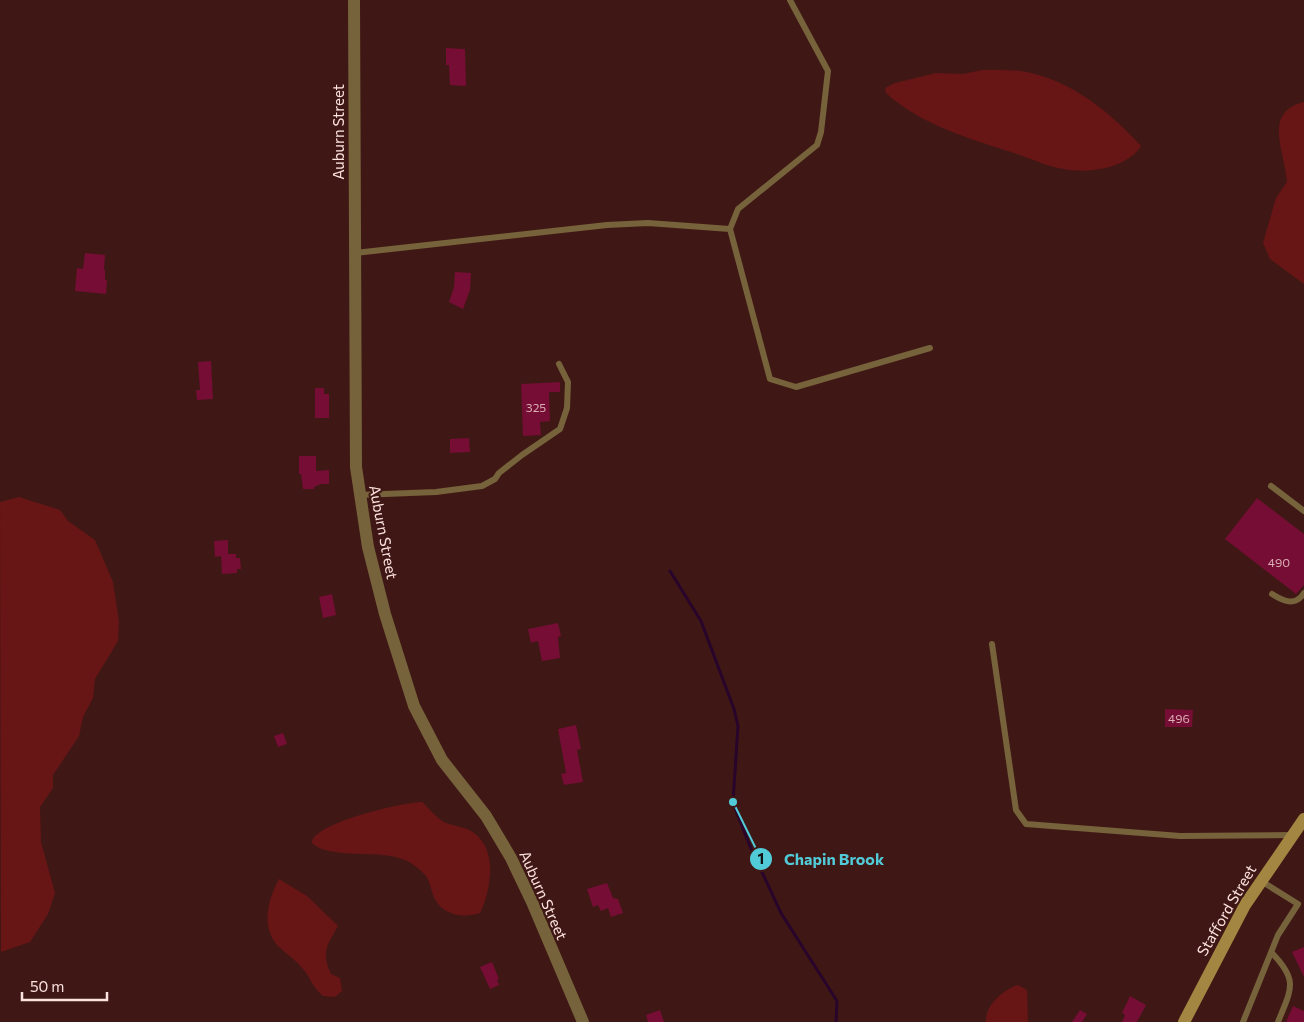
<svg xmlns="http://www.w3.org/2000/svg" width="1304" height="1022" viewBox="0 0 1304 1022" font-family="Commissioner,sans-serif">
<rect width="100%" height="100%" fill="#3f1815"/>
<!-- green -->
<g fill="#671515">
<path d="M 982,70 C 999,70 1018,69 1035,74 C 1077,85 1113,115 1141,146 C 1128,168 1088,174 1064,169 C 1049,167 1034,160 1020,155 C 974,140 922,126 886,93 L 885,88 L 895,83 L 936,73 L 963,74 Z"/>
<path d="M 1304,102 L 1304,284 L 1270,259 L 1263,243 L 1276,198 L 1287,182 C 1285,152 1262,112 1304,102 Z"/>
<polygon points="19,497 60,510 68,521 95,540 113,582 119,621 118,641 95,679 93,698 83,717 79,736 53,775 53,788 40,807 41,842 55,893 48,914 30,942 1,952 0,502"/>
<path d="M 422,802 C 430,809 438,821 449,824 C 458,827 466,827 474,833 C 498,850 491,891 480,913 C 465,918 445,916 436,901 C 431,893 431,883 426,876 C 421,870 412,863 405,860 C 381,849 329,860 312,843 C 312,823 404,802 422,802 Z"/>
<path d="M 279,879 L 307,896 L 338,926 C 327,946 321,951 331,974 L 340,978 L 342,991 L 335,997 L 323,996 C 311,985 312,980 303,969 C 296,960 285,953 277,945 C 261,926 268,899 279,879 Z"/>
<path d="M 1018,985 L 1027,990 L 1028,1022 L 986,1022 C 984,1006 1004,989 1018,985 Z"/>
</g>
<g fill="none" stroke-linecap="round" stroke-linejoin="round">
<!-- stream -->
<polyline stroke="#29042b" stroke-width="3" points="670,571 701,621 734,709 738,726 733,802 749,844 781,913 837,1001 836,1022"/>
</g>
<!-- building -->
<g fill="#750d34">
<polygon points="446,48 465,49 466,86 450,85 449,65 446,65"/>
<polygon points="85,253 105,255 104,269 105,270 105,280 107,280 106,294 75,291 77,268 83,269"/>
<polygon points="455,272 471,273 470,290 463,309 449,302 454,287"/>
<polygon points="211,361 213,399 197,400 196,390 200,390 198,362"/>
<polygon points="560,382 560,392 549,392 550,421 540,422 541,435 523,436 521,384"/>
<polygon points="315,388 324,388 324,394 329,394 329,418 315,418"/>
<polygon points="469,438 470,452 450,453 450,439"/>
<polygon points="299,456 316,456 316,471 329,470 329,484 321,484 314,487 314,489 303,489 301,474 299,474"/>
<polygon points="1257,498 1304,534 1304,585 1296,594 1225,539"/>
<polygon points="228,540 228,554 236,554 236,558 240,558 241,569 237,569 237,573 222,574 221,556 215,557 214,541"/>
<polygon points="332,594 336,615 323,618 319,597"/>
<polygon points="558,623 561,636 558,637 560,658 542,661 538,641 531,643 528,629"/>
<polygon points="1165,709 1193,710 1192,727 1165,727"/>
<polygon points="576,725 581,749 577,750 583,782 564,785 561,774 566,773 558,729"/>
<polygon points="283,733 287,744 278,747 274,736"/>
<polygon points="607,883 613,898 618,899 623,913 611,917 608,908 601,911 598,905 593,907 587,889"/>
<polygon points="1304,947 1304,977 1292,952"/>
<polygon points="492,962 499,979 497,980 499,985 490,989 480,967"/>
<polygon points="1130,996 1146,1005 1137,1022 1122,1022 1125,1015 1122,1013"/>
<polygon points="1293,1006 1304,1011 1304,1022 1286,1022"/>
<polygon points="660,1010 664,1022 648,1022 646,1015"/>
<polygon points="1080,1010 1087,1014 1082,1022 1072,1022"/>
</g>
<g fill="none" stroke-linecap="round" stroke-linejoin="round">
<!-- service -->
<g stroke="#76633b" stroke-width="6">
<polyline points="730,229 738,209 817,145 821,132 828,71 790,0"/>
<polyline points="355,253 607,225 648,223 730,229 770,379 796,387 930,348"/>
<polyline points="1271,486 1304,511"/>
<polyline points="359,495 436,492 482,486 495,479 499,473 522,455 560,429 567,408 568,382 559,364"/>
<path d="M 1272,594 C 1283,601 1295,607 1304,593"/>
<polyline points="992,644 1016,810 1026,824 1180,836 1293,835"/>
<path d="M 1272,953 C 1299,981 1291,989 1278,1022"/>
<polyline points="1243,1022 1278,935 1298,904 1261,881"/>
</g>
<!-- tertiary -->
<polyline stroke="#76633b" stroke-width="12" points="354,0 356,467 368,547 385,614 414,706 442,760 486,816 511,858 532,902 583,1022"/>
<!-- secondary -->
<polyline stroke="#a38642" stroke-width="12" points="1184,1022 1245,905 1304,819"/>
</g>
<g text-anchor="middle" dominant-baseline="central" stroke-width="4.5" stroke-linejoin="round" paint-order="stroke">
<!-- number labels -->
<g font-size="12" fill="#dbadb4">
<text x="536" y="407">325</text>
<text x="1279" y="562">490</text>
<text x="1179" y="718">496</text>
</g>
<!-- street labels -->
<g font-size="15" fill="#fde2de" stroke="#3f1815">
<text transform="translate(338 132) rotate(-90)">Auburn Street</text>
<text transform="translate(384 532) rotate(79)">Auburn Street</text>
<text transform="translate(544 895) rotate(66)">Auburn Street</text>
<text transform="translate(1226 910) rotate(-60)">Stafford Street</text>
</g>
</g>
<!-- callouts -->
<path fill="none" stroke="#52cbd9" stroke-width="2" d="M733 802L761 859"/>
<g fill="#52cbd9" stroke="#3f1815" stroke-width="2">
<circle cx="733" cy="802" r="5"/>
<circle cx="761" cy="859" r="12"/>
</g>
<g font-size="15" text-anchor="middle" font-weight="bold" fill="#111">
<text x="761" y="864">1</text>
</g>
<g font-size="16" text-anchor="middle" font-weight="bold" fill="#52cbd9" stroke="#3f1815" stroke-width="4.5" stroke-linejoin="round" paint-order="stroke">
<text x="834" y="865">Chapin Brook</text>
</g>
<!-- scale -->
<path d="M22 992v8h85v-8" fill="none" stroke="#fde2de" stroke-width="2.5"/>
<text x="30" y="992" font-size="15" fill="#fde2de" stroke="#3f1815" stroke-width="4" paint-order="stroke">50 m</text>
</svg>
